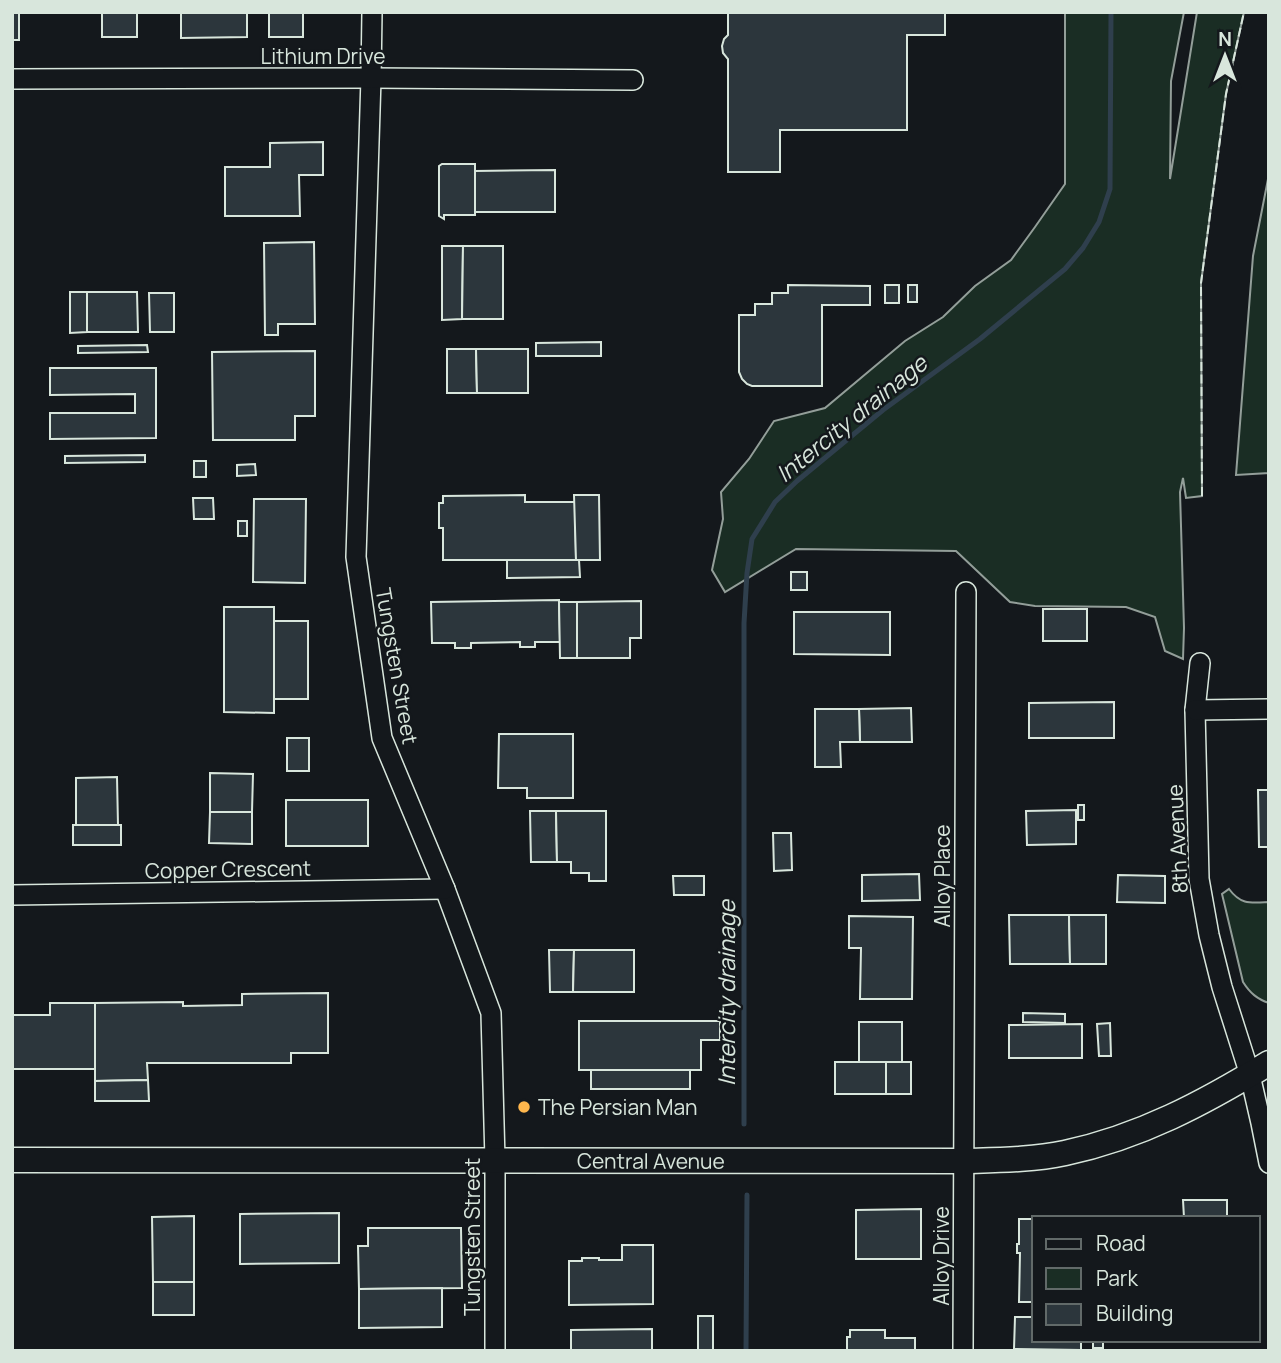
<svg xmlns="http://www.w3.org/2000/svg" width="1281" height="1363" viewBox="0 0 1281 1363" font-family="Manrope,sans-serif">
<rect width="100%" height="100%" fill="#14181c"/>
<!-- green -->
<g fill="#1a2d24" stroke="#939e99" stroke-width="2">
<polygon points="1065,12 1184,12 1171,81 1170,179 1197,12 1244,12 1226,94 1201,283 1202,496 1186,498 1183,478 1180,492 1184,628 1183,659 1165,651 1155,617 1126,607 1035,606 1010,602 956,551 796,549 725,592 712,570 723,519 721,492 749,459 774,421 825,408 905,341 943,317 975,286 1011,260 1035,227 1065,184"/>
<polygon points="1269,174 1269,473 1236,475 1253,256"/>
<path d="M 1229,889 C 1241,905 1250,903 1269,902 L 1269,1003 C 1257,999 1250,993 1243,982 L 1222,894 Z"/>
</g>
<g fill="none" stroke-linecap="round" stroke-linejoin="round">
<!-- stream -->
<g stroke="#2f3f4d" stroke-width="5">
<polyline points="744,1124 744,623 747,573 752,539 775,502 797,481 883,410 980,339 1065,269 1083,248 1099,222 1110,189 1111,12"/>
<polyline points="746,1351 747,1195"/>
</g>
</g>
<!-- building -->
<g fill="#2c363c" stroke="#d8e6dc" stroke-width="2">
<rect x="12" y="12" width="7" height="28"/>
<rect x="102" y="12" width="35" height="25"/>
<polygon points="181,12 247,12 247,37 181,38"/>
<rect x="269" y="12" width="34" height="25"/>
<polygon points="728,12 945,12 945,35 907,35 907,130 780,130 780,172 728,172 728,59 723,53 722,46 724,39 728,35"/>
<polygon points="323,142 323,175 299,175 300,216 225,216 225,167 270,167 270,143"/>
<polygon points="442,164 475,164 475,215 444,215 444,219 439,216 439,166"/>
<polygon points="555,170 555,212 475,212 475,171"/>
<polygon points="314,242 315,324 278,324 278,335 265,335 264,243"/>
<polygon points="442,246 463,246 462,319 442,320"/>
<polygon points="463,246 503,246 503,319 462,319"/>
<polygon points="788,285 870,286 870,305 822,305 822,386 752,386 747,384 742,379 739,372 739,315 755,315 755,304 772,304 772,293 788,293"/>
<rect x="885" y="285" width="14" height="18"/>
<rect x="908" y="285" width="9" height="17"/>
<polygon points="70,292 87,292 87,332 70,333"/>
<polygon points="87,292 137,292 138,332 87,332"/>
<polygon points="149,293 174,293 174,332 150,332"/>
<polygon points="601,342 601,356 536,356 536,343"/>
<polygon points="147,345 148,352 78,353 78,346"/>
<polygon points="447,349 476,349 477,393 447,393"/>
<polygon points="476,349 528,349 528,393 477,393"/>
<polygon points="315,351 315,416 295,416 295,440 213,440 212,352"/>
<polygon points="50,368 156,368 156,438 50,439 50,413 135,413 135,394 50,395"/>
<polygon points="145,455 145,462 65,463 65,456"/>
<rect x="194" y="461" width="12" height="16"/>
<polygon points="255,464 256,475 237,476 237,465"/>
<polygon points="525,495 525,502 575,502 576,560 443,560 443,528 439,528 439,503 443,503 443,496"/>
<polygon points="574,495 599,495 600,560 576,560"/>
<polygon points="193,498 213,498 214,519 194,519"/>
<polygon points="254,499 306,499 305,583 253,582"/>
<rect x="238" y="521" width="9" height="15"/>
<polygon points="507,560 579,560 580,577 507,578"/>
<rect x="791" y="572" width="16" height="18"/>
<polygon points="559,600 560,642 535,642 535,647 520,647 520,642 471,643 471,648 455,648 455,643 432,643 431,602"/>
<polygon points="641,601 641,638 630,638 630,658 577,658 577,602"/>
<polygon points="559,602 577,602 577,658 560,658"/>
<polygon points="224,607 274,607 274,713 224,712"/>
<rect x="1043" y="609" width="44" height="32"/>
<polygon points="794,612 890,612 890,655 794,654"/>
<rect x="274" y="621" width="34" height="78"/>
<polygon points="1114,702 1114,738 1029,738 1029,703"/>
<polygon points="911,708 912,742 860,742 859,709"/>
<polygon points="815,709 859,709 860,742 840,742 841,767 815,767"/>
<polygon points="499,734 573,734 573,798 527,798 527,788 498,788"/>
<rect x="287" y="738" width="22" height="33"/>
<polygon points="210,773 253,774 252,812 210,812"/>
<polygon points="117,777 118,825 76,825 76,778"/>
<polygon points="1258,790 1269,790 1269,847 1259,847"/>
<rect x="286" y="800" width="82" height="46"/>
<rect x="1078" y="805" width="6" height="15"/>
<polygon points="1076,810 1076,844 1027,845 1026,811"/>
<polygon points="530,811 556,811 557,862 531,862"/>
<polygon points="556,811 606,811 606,881 589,881 589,873 571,873 571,862 557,862"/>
<polygon points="210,812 252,812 252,844 209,843"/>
<rect x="73" y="825" width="48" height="20"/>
<polygon points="773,833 791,833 792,870 774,871"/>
<polygon points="919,874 920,900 862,901 862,875"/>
<polygon points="1118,875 1165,876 1165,903 1117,902"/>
<polygon points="673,876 704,876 704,895 674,895"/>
<polygon points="1009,915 1069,915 1070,964 1010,964"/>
<polygon points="1069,915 1106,915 1106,964 1070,964"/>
<polygon points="849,916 913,917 912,999 860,999 861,948 849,948"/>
<polygon points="549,950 574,950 573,992 550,992"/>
<polygon points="574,950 634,950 634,992 573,992"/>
<polygon points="328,993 328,1053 291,1053 291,1063 147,1063 148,1080 95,1081 95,1003 183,1002 183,1006 242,1005 242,994"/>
<polygon points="50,1003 95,1003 95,1069 12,1069 12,1015 50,1015"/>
<polygon points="1023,1013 1065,1014 1065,1023 1023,1022"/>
<polygon points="579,1021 720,1021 720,1040 701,1040 701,1070 579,1070"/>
<rect x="859" y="1022" width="43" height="40"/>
<polygon points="1110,1023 1111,1056 1099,1056 1097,1024"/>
<polygon points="1082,1024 1082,1058 1009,1058 1009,1025"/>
<rect x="835" y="1062" width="51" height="32"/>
<rect x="886" y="1062" width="25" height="32"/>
<rect x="591" y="1070" width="99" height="19"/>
<polygon points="148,1080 149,1101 95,1101 95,1081"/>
<polygon points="1183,1200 1227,1200 1227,1218 1184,1218"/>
<polygon points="921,1209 921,1259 856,1259 856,1210"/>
<polygon points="339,1213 339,1263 240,1264 240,1214"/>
<polygon points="194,1216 194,1282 153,1282 152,1217"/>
<polygon points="1019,1219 1034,1219 1034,1302 1019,1302 1020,1253 1017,1253 1017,1244 1019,1244"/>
<polygon points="368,1228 461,1228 462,1288 359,1289 358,1246 368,1246"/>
<polygon points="622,1245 653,1245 653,1304 569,1305 569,1261 582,1261 582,1258 599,1258 599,1260 622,1260"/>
<rect x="153" y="1282" width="41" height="33"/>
<polygon points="442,1288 442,1327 359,1328 359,1289"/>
<rect x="698" y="1316" width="15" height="35"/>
<polygon points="1015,1317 1034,1317 1034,1340 1081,1340 1081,1350 1014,1349"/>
<polygon points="652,1329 652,1351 571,1351 571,1330"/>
<polygon points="850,1330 885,1330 885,1338 915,1338 915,1351 847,1351 847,1337 850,1337"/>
<rect x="1093" y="1340" width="10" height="8"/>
</g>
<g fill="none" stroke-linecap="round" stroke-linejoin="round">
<defs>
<g id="minor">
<polyline points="372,12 371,78 356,557 382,738 445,889 491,1013 495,1160 495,1351"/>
<polyline points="12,79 371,78 633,80"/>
<polyline points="1200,663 1195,710 1199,879 1209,935 1222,987 1250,1075 1261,1123 1269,1163"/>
<polyline points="1195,710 1269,709"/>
<polyline points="12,895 445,889"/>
<polyline points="963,1351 966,592"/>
</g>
<g id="major">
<path id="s1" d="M 12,1160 L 964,1161 C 997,1160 1032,1160 1065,1153 C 1140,1137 1204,1103 1269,1063"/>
</g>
</defs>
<!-- minor casing -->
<use href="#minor" stroke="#d8e6dc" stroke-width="22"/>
<!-- major casing -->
<use href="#major" stroke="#d8e6dc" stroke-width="27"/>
<!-- minor -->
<use href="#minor" stroke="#14181c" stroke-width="19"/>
<!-- major -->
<use href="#major" stroke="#14181c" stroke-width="24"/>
<!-- fence -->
<polyline stroke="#d8e6dc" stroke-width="2" stroke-dasharray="9 3.5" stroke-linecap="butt" points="1202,496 1201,283 1226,94 1244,12"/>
</g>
<!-- markers -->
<circle fill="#ffb74d" stroke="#14181c" stroke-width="2.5" cx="524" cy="1107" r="7"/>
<g text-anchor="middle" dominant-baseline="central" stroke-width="5" stroke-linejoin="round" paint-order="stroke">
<!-- street labels -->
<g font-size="21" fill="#d8e6dc" stroke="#14181c">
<text x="323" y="56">Lithium Drive</text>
<text transform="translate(397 666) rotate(80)">Tungsten Street</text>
<text transform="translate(1177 839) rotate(-93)">8th Avenue</text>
<text transform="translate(228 869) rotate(-1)">Copper Crescent</text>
<text transform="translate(942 876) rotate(-90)">Alloy Place</text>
<text stroke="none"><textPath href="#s1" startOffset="639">Central Avenue</textPath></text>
<text transform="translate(472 1237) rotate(-90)">Tungsten Street</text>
<text transform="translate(941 1256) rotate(-90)">Alloy Drive</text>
</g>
<!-- poi labels -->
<g font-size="21" fill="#d8e6dc" stroke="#14181c" text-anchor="start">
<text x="538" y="1107">The Persian Man</text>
</g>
<!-- water labels -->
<g font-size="23" font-style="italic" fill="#d8e6dc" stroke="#14181c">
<text transform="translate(851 418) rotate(-39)">Intercity drainage</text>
<text transform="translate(726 993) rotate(-90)">Intercity drainage</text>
</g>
</g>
<!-- border -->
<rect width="1281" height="1363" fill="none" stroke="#d8e6dc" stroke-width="28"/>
<!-- legend -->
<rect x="1032" y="1216" width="228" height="126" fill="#14181c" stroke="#626a69" stroke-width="2"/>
<rect x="1046" y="1239" width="35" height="10" fill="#14181c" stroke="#626a69" stroke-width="2"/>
<text x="1096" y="1251" font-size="21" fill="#d8e6dc">Road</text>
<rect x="1046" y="1268" width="35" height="21" fill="#1a2d24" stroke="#626a69" stroke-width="2"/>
<text x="1096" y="1286" font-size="21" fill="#d8e6dc">Park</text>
<rect x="1046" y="1304" width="35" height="21" fill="#2c363c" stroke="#626a69" stroke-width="2"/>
<text x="1096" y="1321" font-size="21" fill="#d8e6dc">Building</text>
<!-- north arrow -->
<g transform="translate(1225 56)" stroke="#14181c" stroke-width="5" paint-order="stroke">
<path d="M0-5L12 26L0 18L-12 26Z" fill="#d8e6dc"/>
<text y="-10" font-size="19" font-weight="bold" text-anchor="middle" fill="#d8e6dc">N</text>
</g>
</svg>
